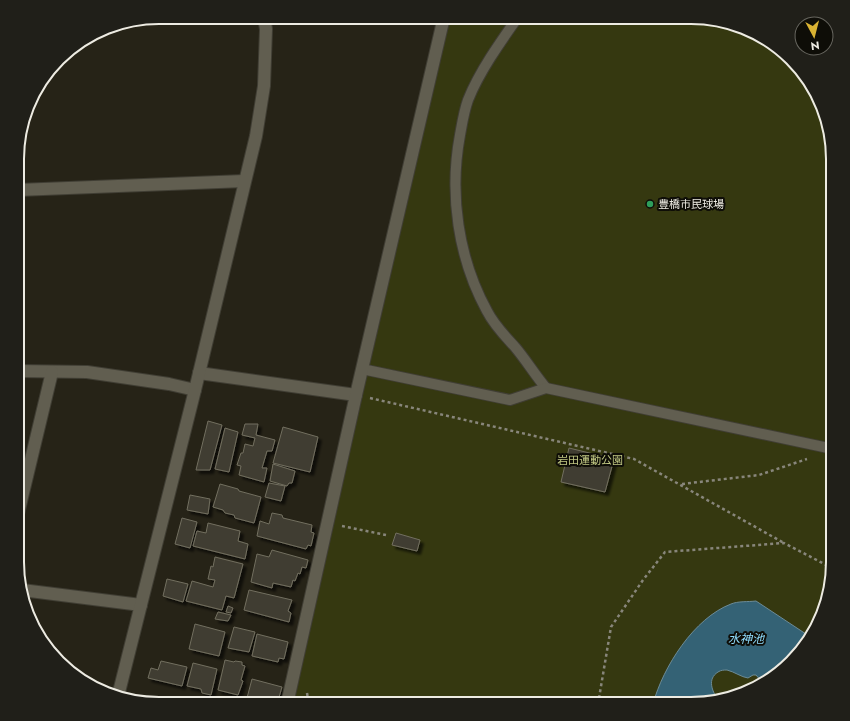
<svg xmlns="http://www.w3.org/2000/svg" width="850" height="721" viewBox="0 0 850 721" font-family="Jost,'Noto Sans JP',sans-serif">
<defs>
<filter id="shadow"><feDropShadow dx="3.5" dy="3.5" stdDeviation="1" flood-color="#0009"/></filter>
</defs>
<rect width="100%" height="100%" fill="#262317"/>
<!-- green -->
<polygon fill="#353810" points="444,17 701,17 754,32 792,59 818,96 833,149 833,562 822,617 791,663 746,693 700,704 288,704"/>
<!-- water -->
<path fill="#346275" stroke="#6c8b96" d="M 756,601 L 809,636 L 791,663 L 762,682 L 756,675 L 753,675 L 748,678 C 741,677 735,672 727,670 C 724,670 721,670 718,672 C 707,679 712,691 718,700 L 700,704 L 653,704 C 663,667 694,618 731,604 C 738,601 748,602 756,601 Z"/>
<!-- building -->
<g fill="#403d30" stroke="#726f60" filter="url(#shadow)">
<polygon points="208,421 222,425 210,470 196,470"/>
<polygon points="245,424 258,424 256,435 275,440 272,451 267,451 262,468 267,468 264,482 239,475 241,466 237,465 241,453 243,453 245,444 253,446 255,438 242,435"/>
<polygon points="283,427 318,437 310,472 273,463"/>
<polygon points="225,428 238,432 229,472 215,469"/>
<polygon points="569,448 614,459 605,492 561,482"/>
<polygon points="273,464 295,471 292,483 289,483 287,486 270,481"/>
<polygon points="269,483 285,486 281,501 265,497"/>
<polygon points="220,484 238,489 239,491 261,497 254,523 235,518 234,515 225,513 223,510 213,507"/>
<polygon points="190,495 210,499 208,514 187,510"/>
<polygon points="272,513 282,515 283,518 312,525 311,532 314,533 311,546 308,545 306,549 257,536 260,521 269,524"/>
<polygon points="182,518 197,522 190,548 175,544"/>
<polygon points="208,523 240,531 238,541 248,544 245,559 193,546 197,531 206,533"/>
<polygon points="396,533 420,540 417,551 392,545"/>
<polygon points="272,550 308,560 306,568 302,567 300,574 298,573 295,581 293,580 291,587 273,583 272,588 251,582 257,554 269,557"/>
<polygon points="215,557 243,564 234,598 226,596 222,610 186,601 192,581 213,587 215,580 208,579 211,566 213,567"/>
<polygon points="167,579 188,584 183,602 163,596"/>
<polygon points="249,590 292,600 288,611 291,613 289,622 244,610"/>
<polygon points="228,606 233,608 231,613 226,612"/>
<polygon points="218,612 231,615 228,621 215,619"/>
<polygon points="195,624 225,632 219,656 189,649"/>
<polygon points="234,627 255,632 249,652 228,648"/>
<polygon points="257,634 288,642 284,659 279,658 278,662 252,656"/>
<polygon points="225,660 234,662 235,661 242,662 242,665 245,666 241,680 243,681 238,695 218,690"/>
<polygon points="161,661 187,667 182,686 148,678 151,668 158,670"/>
<polygon points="193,663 217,669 211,695 202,693 201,689 187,686"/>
<polygon points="252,679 282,687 277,704 247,698"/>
<polygon points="151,698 175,704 159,704 150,702"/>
<polygon points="182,699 198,702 199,704 181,704"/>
<polygon points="215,699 233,704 213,704"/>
</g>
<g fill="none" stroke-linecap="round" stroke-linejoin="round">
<defs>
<g id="lane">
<path d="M 518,17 C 501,41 479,72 468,100 C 464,111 462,124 460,135 C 449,194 458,258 487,311 C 494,325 505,336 515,347 C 526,360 535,375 546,388"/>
<polyline points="362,369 510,400 546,388 833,449"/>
</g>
<g id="street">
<polyline points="18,190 244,181"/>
<polyline points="18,371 87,372 169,384 195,390"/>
<polyline points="199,373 356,395"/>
<polyline points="17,518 52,372"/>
<polyline points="287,704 356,395 444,17"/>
</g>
<g id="secondary">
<polyline points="22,590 141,605"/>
<polyline points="118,696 195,390 256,136 264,86 266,29 264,17"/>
</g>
</defs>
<!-- lane casing -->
<use href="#lane" stroke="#403e34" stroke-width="12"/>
<!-- street casing -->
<use href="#street" stroke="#403e34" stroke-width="14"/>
<!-- secondary casing -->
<use href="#secondary" stroke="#403e34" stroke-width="14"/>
<!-- path -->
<g stroke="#88867b" stroke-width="2.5" stroke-dasharray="3 3" stroke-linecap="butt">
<polyline points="370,398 634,459 784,543"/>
<polyline points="682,484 759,475 807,459"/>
<polyline points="342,526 386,535"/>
<polyline points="307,693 309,704"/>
<polyline points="598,704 611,627 643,580 665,552 784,543 832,568"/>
</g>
<!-- lane -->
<use href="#lane" stroke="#615e50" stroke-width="10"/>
<!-- street -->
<use href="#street" stroke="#615e50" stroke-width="12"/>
<!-- secondary -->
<use href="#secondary" stroke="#615e50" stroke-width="12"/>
</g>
<!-- markers -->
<circle fill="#2e9e5b" stroke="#0e0d07" stroke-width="1.5" cx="650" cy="204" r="4"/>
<g text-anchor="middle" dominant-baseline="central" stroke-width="4" stroke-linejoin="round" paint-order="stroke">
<!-- poi labels -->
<g font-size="11" fill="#edebe2" stroke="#0e0d07" text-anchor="start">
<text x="658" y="204">豊橋市民球場</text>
</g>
<!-- park labels -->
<g font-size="11" fill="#c0c783" stroke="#0e0d07">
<text x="590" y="460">岩田運動公園</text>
</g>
<!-- water labels -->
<g font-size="12" font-style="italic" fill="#8fdcfd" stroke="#0e0d07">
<text x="746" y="639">水神池</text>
</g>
</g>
<!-- crop -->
<path d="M0 0H850V721H0ZM159 24H691A135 135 0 0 1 826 159V562A135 135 0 0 1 691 697H159A135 135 0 0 1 24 562V159A135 135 0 0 1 159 24Z" fill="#201f19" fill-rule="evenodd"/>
<path fill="none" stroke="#edebe2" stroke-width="2" d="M159 24H691A135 135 0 0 1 826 159V562A135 135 0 0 1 691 697H159A135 135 0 0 1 24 562V159A135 135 0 0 1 159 24Z"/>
<!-- north arrow -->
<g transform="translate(814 36) rotate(173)"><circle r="19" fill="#0e0d07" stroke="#67665f"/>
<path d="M0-3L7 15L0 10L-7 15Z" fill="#dab333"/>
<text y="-6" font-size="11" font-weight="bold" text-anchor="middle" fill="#edebe2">N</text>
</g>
</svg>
